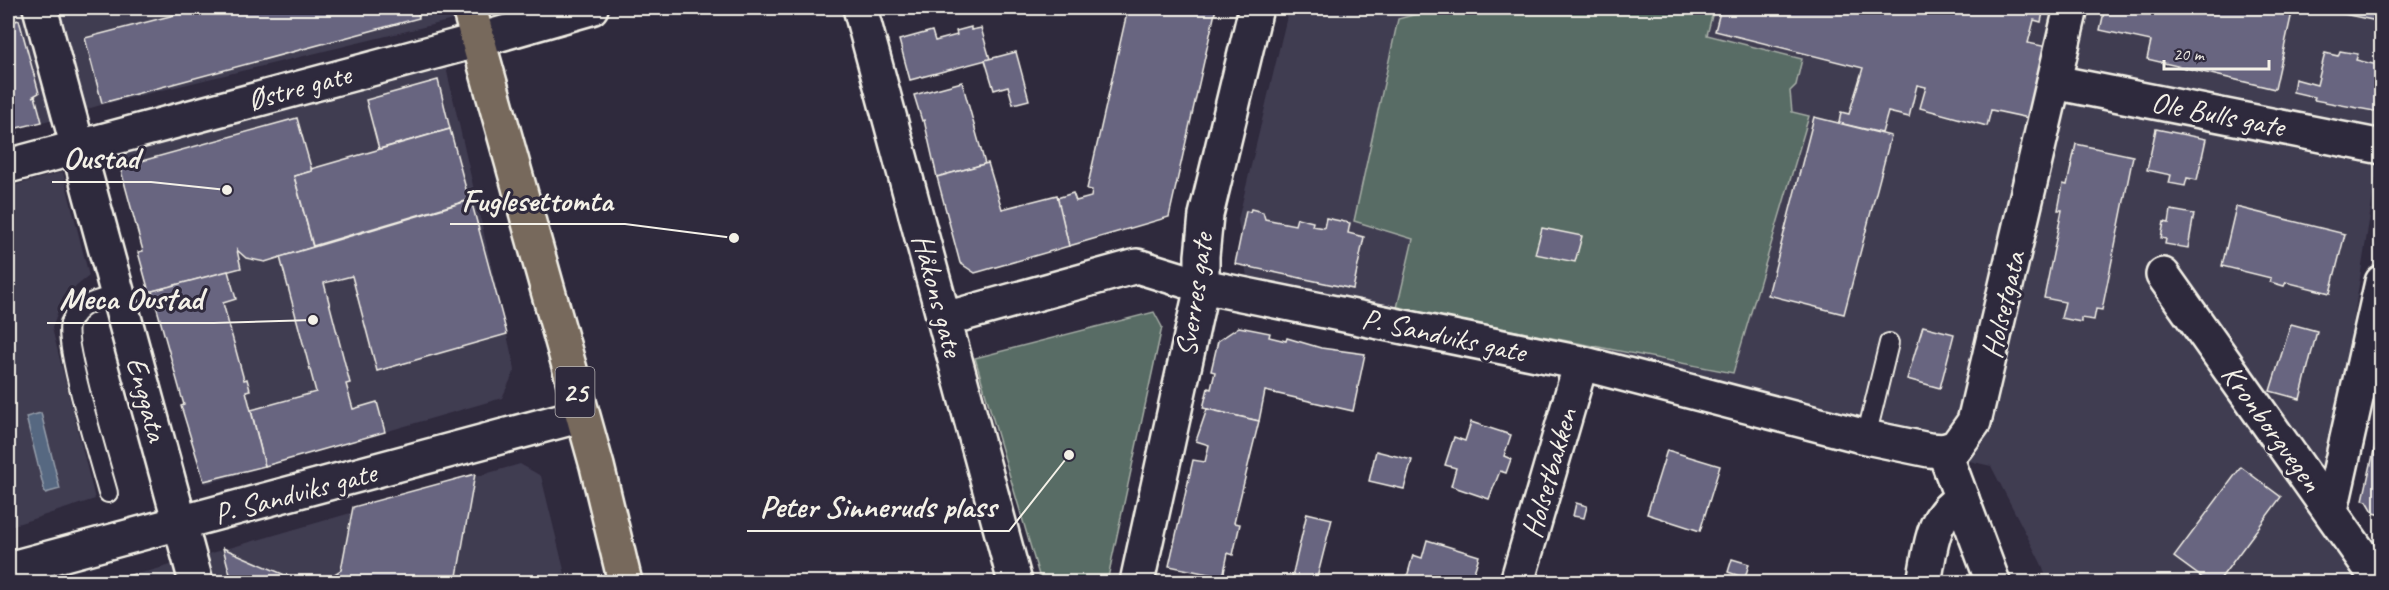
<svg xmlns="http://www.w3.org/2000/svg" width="2389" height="590" viewBox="0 0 2389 590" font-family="Caveat,sans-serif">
<rect width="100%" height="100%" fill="#2f2a3d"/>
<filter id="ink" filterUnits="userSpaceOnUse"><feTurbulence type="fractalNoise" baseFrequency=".0167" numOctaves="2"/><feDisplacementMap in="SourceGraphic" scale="12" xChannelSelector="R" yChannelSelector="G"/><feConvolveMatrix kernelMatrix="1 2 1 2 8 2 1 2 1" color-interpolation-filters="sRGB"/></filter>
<g filter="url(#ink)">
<!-- built -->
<g fill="#403c51">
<polygon points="8,8 502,8 101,105 8,132"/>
<polygon points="1289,8 2381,8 2381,145 2325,501 2367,582 2048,582 2041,563 1991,466 1250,296 1238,220"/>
<polygon points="443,54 515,370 502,398 205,484 121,153"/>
<polygon points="63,172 89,276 63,297 52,328 95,499 8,527 8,187"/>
<polygon points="520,464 541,476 567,582 96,582 150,571"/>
</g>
<!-- green -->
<g fill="#596c65" stroke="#a6aea6" stroke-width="1.5">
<polygon points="1439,8 1714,8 1707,35 1802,59 1796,85 1790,91 1792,112 1809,116 1733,373 1397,308 1413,239 1354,221 1398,19"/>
<polygon points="1154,312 1162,327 1107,582 1041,582 975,358"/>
</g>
<!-- water -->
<polygon fill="#566781" stroke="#959eaa" stroke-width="1.5" points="41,413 60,489 45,493 26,417"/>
<!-- building -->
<g fill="#686580" stroke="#f4f1e8" stroke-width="1.5">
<polygon points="8,8 11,8 15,21 19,20 39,93 32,97 35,96 42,122 17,128 15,126 17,133 8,136"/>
<polygon points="201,8 417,8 419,18 102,103 85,38"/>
<polygon points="1128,8 1216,8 1169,217 1069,246 1057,198 1073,193 1076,201 1091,197 1092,190 1087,189"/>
<polygon points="1721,8 2044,8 2041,22 2034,20 2028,43 2047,47 2029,118 1991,110 1987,126 1920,108 1926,87 1917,85 1909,117 1888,112 1882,133 1839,123 1841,112 1849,114 1863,68 1715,31"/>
<polygon points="2105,8 2293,8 2275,89 2147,59 2151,41 2100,30"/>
<polygon points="2335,8 2382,8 2382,22 2334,12"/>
<polygon points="971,27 971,30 981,28 990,59 910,80 899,40 932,31 935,41 957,35 956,31"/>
<polygon points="2340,51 2358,54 2356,60 2382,66 2382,107 2374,111 2314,100 2315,97 2293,92 2295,79 2317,85 2325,53 2338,56"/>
<polygon points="1016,52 1029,100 1013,104 1008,86 994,90 985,60"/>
<polygon points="438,80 450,129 379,149 366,100"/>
<polygon points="962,82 985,164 937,177 924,120 922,121 914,95"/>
<polygon points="1814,117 1891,136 1844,314 1768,295"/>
<polygon points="297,118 312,171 294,176 313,247 265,262 246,258 237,250 241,268 149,292 138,252 143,251 120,167"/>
<polygon points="450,129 469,200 313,246 294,176 312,171 311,169"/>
<polygon points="2156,129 2206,139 2197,180 2187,178 2185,186 2169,183 2171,175 2147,170"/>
<polygon points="2076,144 2133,156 2102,310 2096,309 2094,320 2081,318 2081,322 2061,318 2065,302 2044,298 2062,210 2058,210 2063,184 2067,185"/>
<polygon points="988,163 1002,209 1057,195 1069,246 975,273 960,263 937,177"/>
<polygon points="471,200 507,334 377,371 352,276 324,283 350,383 346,384 353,409 377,402 385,432 265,466 251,410 316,392 280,257"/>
<polygon points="2236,207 2345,234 2330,293 2286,282 2284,286 2270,282 2271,278 2222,266"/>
<polygon points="1251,209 1263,212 1265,219 1295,225 1297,218 1313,222 1312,226 1324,228 1326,218 1350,223 1348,233 1364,237 1353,289 1235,264 1246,211 1250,212"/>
<polygon points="2171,210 2194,214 2188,248 2165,244 2166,239 2161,238 2164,222 2169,223"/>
<polygon points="1542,228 1582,236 1575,262 1535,254"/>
<polygon points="228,271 236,299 223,303 244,380 247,379 250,390 246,391 265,466 204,481 181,406 184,405 152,291"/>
<polygon points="2291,324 2317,331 2300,399 2270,391"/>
<polygon points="1923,326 1954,334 1940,388 1907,379"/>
<polygon points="1239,327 1270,333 1269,337 1286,341 1287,338 1321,348 1365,354 1353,411 1265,391 1259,421 1203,408 1208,388 1211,389 1215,372 1211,371 1218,341"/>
<polygon points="1207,409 1259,421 1234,523 1240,524 1233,555 1228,553 1223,577 1169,566 1193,460 1205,462 1209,445 1196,441"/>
<polygon points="1471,422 1511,435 1504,456 1511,459 1506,473 1500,471 1489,499 1451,486 1456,468 1445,465 1454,437 1465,441"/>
<polygon points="2375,446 2382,447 2382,515 2374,513 2367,501 2363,500"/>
<polygon points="1667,450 1720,466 1700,531 1647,514"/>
<polygon points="1376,451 1412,460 1404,489 1369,481"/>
<polygon points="2241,467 2281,497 2218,582 2208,582 2174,557"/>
<polygon points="475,474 456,582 333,582 333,575 341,570 353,507"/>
<polygon points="1576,503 1587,506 1584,518 1573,516"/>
<polygon points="1307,513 1332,519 1316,582 1292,577"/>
<polygon points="1427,540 1479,556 1471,582 1414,582 1415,580 1407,577 1413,555 1422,558"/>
<polygon points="223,548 301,582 232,582"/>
<polygon points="1732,559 1749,564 1745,578 1728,572"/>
<polygon points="135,574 138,582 103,582"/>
</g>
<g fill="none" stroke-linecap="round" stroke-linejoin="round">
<defs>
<g id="service">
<polyline points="1866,437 1889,343"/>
<path d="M 108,493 C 101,467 62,340 70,323 C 79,302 99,300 119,294"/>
</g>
<g id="minor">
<polyline points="40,8 196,582"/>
<polyline points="860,8 1015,582"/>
<polyline points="2054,82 2382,147"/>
<polyline points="8,166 479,40 591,8"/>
<polyline points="2163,275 2380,582"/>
<polyline points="945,319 1137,266 1202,286 1581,363 1866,437 1929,450 1944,451 1956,447 1974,422 2071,8"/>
<polyline points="1944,451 1993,582"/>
<polyline points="2331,510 2382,282"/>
<polyline points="8,569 582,415"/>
<polyline points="1137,582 1202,286 1202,256 1206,215 1256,8"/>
<polyline points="1517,582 1581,363"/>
<path d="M 1924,582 C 1931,550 1930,516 1962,499"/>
</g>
<polyline id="trunk" points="469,8 597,466 625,582"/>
</defs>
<!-- service casing -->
<use href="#service" stroke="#f4f1e8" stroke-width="22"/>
<!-- minor casing -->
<use href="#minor" stroke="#f4f1e8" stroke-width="38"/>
<!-- trunk casing -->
<use href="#trunk" stroke="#f4f1e8" stroke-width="38"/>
<!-- service -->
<use href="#service" stroke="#2f2a3d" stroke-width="18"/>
<!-- minor -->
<use href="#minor" stroke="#2f2a3d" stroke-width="33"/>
<!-- trunk -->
<use href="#trunk" stroke="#77695c" stroke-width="33"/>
</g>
</g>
<g text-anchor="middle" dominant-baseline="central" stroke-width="6" stroke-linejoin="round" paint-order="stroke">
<!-- shield labels -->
<rect fill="#2f2a3d" stroke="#b9b5b5" stroke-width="1.5" x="555.5" y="367" width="39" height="50" rx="4.5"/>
<g font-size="28" font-weight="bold" fill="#f4f1e8">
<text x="575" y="392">25</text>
</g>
<!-- street labels -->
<g font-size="30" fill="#f4f1e8" stroke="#2f2a3d">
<text transform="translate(299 87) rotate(-15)">Østre gate</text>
<text transform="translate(2218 114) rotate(11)">Ole Bulls gate</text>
<text transform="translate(938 295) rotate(75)">Håkons gate</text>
<text transform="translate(1194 295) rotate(-82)">Sverres gate</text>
<text transform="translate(2003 305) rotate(-77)">Holsetgata</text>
<text transform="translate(1444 335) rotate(12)">P. Sandviks gate</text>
<text transform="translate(147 399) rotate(75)">Enggata</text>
<text transform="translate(2272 428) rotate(54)">Kronborgvegen</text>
<text transform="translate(1549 473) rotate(-74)">Holsetbakken</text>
<text transform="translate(295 493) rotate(-15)">P. Sandviks gate</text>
</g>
</g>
<!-- callouts -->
<path fill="none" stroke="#f4f1e8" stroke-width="2" d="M227 190L151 182H52M734 238L625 224H450M313 320L214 323H47M1069 455L1009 531H747"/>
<g fill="#f4f1e8" stroke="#2f2a3d" stroke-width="2">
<circle cx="227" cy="190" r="6"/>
<circle cx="734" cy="238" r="6"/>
<circle cx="313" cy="320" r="6"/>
<circle cx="1069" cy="455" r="6"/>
</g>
<g font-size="32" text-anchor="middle" font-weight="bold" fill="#f4f1e8" stroke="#2f2a3d" stroke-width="6" stroke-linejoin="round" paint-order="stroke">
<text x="101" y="168">Oustad</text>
<text x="537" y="211">Fuglesettomta</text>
<text x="131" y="309">Meca Oustad</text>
<text x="878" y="517">Peter Sinneruds plass</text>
</g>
<!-- margin -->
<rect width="2389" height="590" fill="none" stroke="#2f2a3d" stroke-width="30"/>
<rect x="15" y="15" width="2359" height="560" fill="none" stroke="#f4f1e8" stroke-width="2" filter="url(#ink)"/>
<!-- scale -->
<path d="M2164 60v9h105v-9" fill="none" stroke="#f4f1e8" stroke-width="3"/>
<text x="2173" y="60" font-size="18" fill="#f4f1e8" stroke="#2f2a3d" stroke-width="4.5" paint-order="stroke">20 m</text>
</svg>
